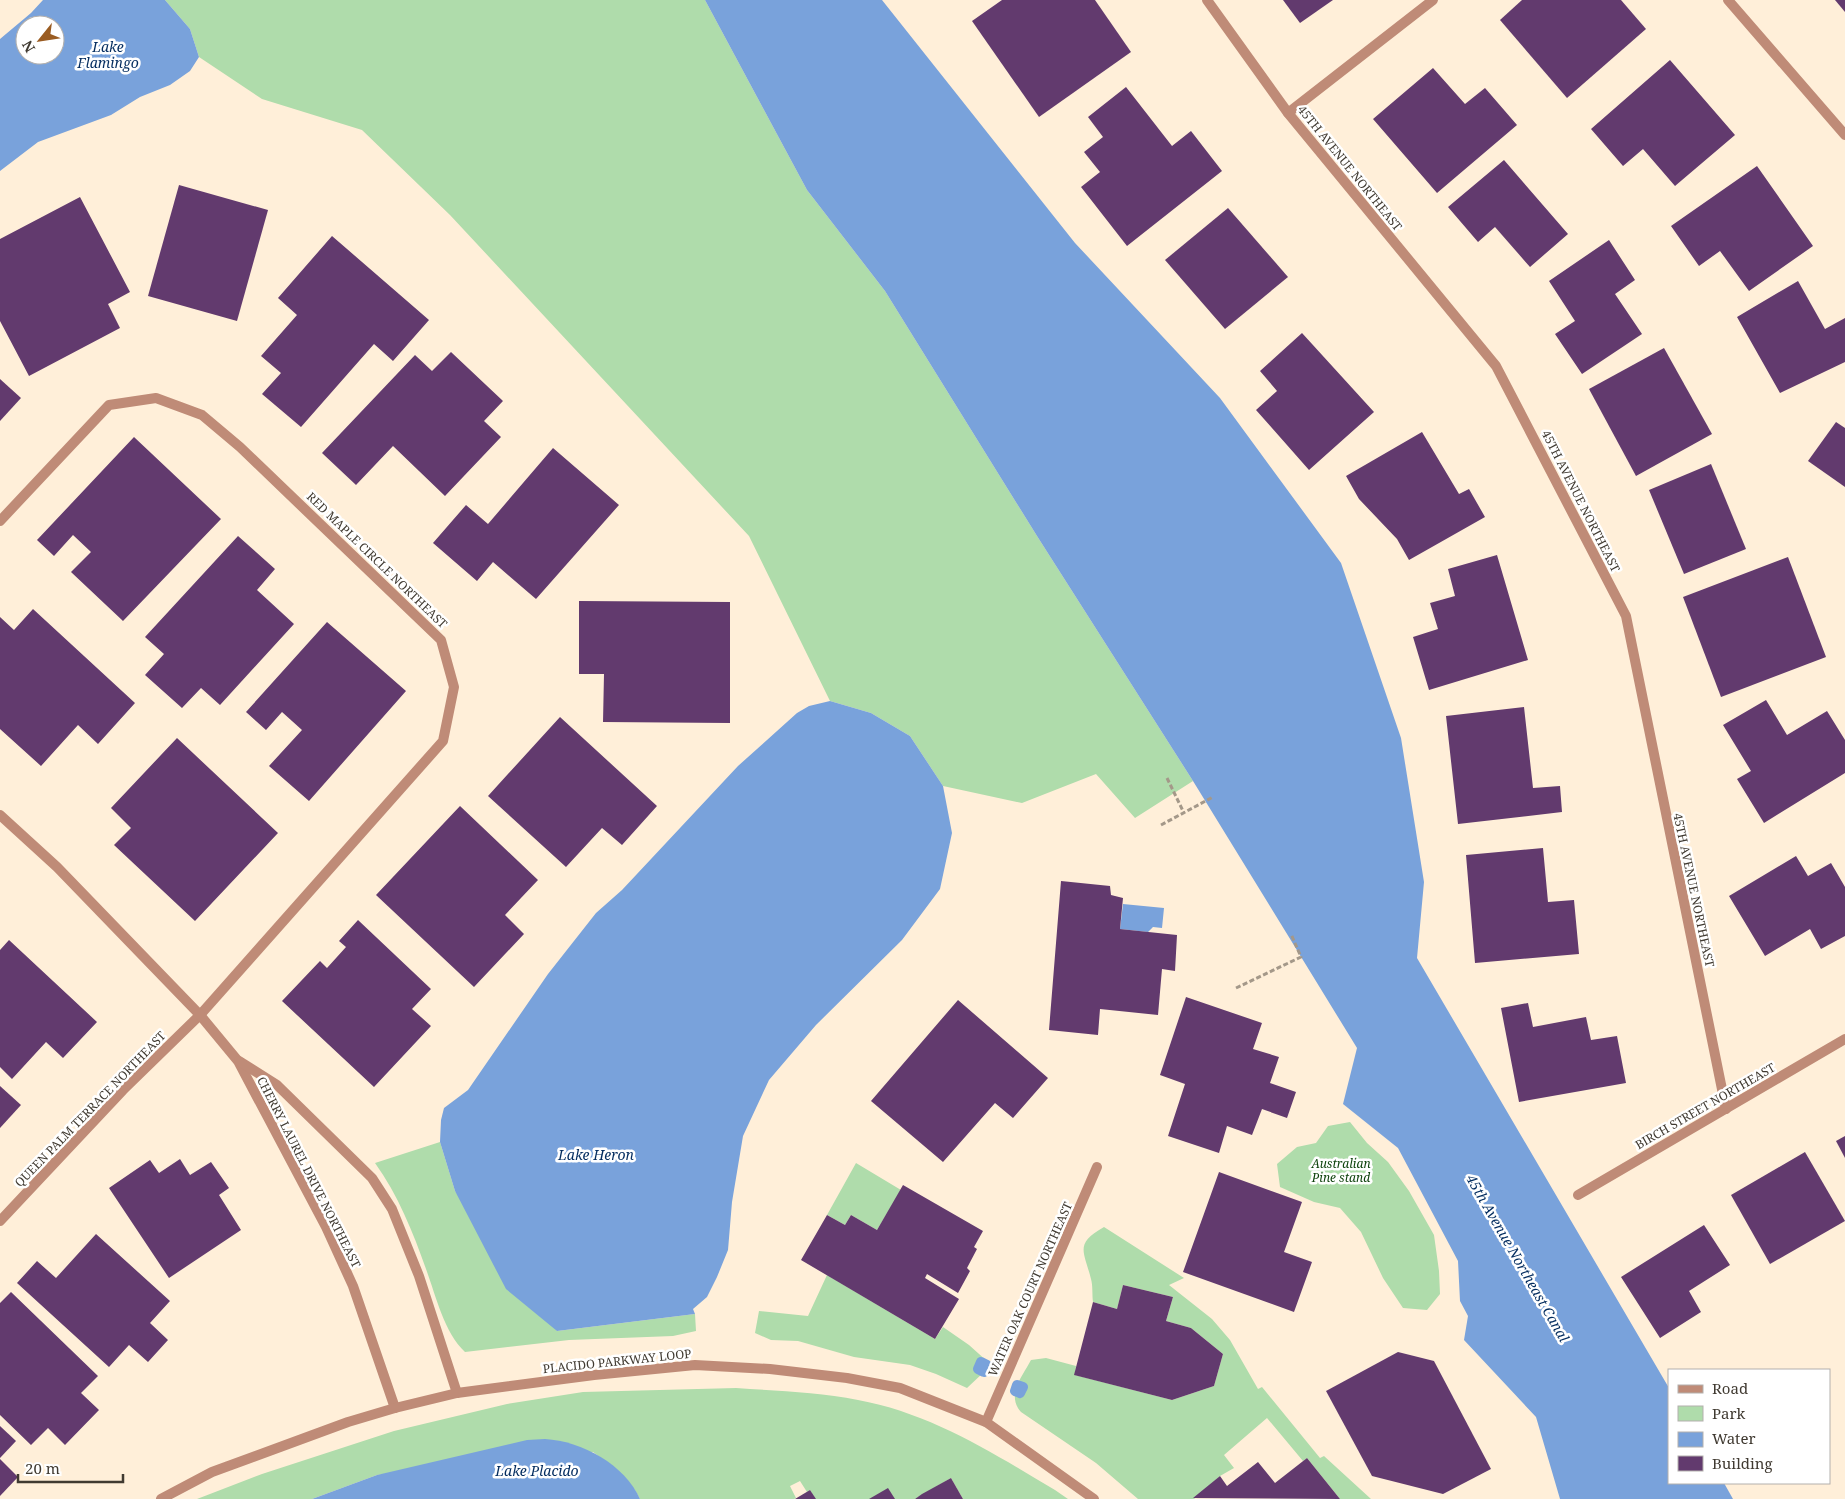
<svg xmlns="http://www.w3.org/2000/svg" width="1845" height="1499" viewBox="0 0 1845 1499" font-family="'Noto Serif',serif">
<rect width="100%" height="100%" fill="#ffefd9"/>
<!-- green -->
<g fill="#afdcab">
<polygon points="165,0 705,0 807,190 885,291 1037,536 1193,781 1135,818 1096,774 1022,803 943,786 910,736 871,713 830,701 749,536 450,215 362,130 262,99 199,57 190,29"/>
<polygon points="1350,1122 1367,1143 1388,1162 1409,1191 1434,1235 1439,1271 1440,1294 1427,1310 1403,1308 1383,1278 1361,1232 1340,1208 1314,1202 1280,1187 1277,1164 1297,1147 1316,1143 1328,1126"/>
<path d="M 440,1142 L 455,1191 L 557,1331 L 695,1314 L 696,1331 L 673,1336 L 569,1340 L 465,1352 C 444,1332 436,1296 426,1269 C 413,1232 398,1195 375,1163 Z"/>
<polygon points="856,1163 901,1190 877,1230 851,1215 845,1225 827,1215"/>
<path d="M 1104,1227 L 1184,1278 L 1169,1285 L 1212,1319 L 1230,1340 L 1258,1389 L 1262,1387 L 1320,1458 L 1324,1456 L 1371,1499 L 1340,1499 L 1307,1458 L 1303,1461 L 1267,1418 L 1224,1455 L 1234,1468 L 1220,1476 L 1194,1499 L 1138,1499 L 1096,1463 L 1021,1412 C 1006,1395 1022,1377 1031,1360 L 1046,1358 L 1076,1366 L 1075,1375 L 1172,1400 L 1214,1386 L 1223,1354 L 1191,1328 L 1166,1321 L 1173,1297 L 1123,1285 L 1117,1309 L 1093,1302 C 1092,1295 1093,1286 1091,1279 C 1084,1251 1074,1244 1104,1227 Z"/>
<polygon points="827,1275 935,1339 943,1327 969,1345 988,1362 984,1372 967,1388 936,1374 910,1365 854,1357 798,1341 771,1340 755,1333 759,1311 808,1316"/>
<path d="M 736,1388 C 777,1391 818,1392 858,1400 C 930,1413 993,1453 1055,1490 L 1068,1499 L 963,1499 L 951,1478 L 915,1499 L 815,1499 L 810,1490 L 807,1492 L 800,1481 L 790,1486 L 796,1498 L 794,1499 L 640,1499 C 630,1478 611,1465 593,1452 L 377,1475 L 312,1499 L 197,1499 L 262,1474 L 394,1431 L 507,1404 L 583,1392 Z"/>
</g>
<!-- water -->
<g fill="#79a2db" fill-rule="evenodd">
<path d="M 43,0 L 165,0 L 190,29 L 199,57 L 190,71 L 170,85 L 140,97 L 111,115 L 38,142 L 0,171 L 0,39 L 31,13 ZM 25,25 L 55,25 L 55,55 L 25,55 Z"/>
<polygon points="705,0 882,0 1075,243 1220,398 1341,563 1401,738 1424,882 1417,958 1669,1388 1669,1483 1724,1483 1733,1499 1560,1499 1536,1417 1464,1340 1468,1316 1460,1301 1458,1261 1398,1148 1343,1104 1357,1048 1193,781 1037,536 885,291 807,190"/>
<polygon points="830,701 871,713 910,736 943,786 952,833 940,889 902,940 816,1025 769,1080 743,1136 732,1202 728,1250 717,1277 707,1297 693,1309 695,1314 557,1331 506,1289 455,1191 440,1142 441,1120 444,1108 468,1090 548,974 596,913 622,890 738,766 797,713 809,706"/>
<polygon points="1123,904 1164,908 1162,928 1153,927 1148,932 1120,929"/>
<path d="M 545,1439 C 582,1441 625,1465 640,1499 L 312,1499 L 377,1475 L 527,1440 Z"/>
</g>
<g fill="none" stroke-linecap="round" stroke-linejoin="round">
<!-- stream -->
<g stroke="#79a2db" stroke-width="10">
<polygon points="981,1362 987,1365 984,1372 978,1369"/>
<polygon points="1017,1385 1023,1387 1020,1393 1015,1391"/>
</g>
</g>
<!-- building -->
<g fill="#623a6e">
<polygon points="1002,0 1095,0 1131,52 1039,117 972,21"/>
<polygon points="1283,0 1333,0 1300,23"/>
<polygon points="1522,0 1621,0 1646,29 1567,98 1500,20"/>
<polygon points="1835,0 1845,0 1845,12"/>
<polygon points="1670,60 1735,135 1675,186 1643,149 1623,166 1591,129"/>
<polygon points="1433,68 1465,104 1485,88 1517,125 1437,193 1373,119"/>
<polygon points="1126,87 1172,146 1191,131 1222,171 1127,246 1081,187 1100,172 1084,152 1103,137 1088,117"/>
<polygon points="1504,160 1568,234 1530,267 1495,227 1478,242 1448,207"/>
<polygon points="1757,166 1813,246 1749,291 1720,251 1699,266 1671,226"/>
<polygon points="179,185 268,210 237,321 148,296"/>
<polygon points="80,197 130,292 108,304 120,328 29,376 0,321 0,239"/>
<polygon points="1228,208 1288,277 1225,329 1165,260"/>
<polygon points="332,236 429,320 393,361 374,344 301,427 262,394 281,373 261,356 297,315 278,298"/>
<polygon points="1609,240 1635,280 1615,294 1642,334 1582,374 1555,334 1575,321 1549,281"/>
<polygon points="1798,281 1825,329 1845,318 1845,362 1780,393 1737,317"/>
<polygon points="1302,333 1374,412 1309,470 1256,410 1277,391 1260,371"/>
<polygon points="1664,348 1712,434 1636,476 1589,389"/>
<polygon points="451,352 503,401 484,421 501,437 445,496 393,446 356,485 322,453 415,355 432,371"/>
<polygon points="0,379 21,398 0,421"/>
<polygon points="1836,422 1845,428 1845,487 1808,461"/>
<polygon points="1422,432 1459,494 1469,489 1485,517 1409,560 1397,539 1359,499 1346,476"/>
<polygon points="134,437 221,519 123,621 71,572 91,552 73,535 54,556 37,540"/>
<polygon points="553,448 619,505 536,599 493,562 477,581 433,543 466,505 488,524"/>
<polygon points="1711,464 1746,549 1684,574 1649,490"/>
<polygon points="238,536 275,569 257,590 294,624 220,705 201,688 182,708 145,675 164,654 145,637"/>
<polygon points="1497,555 1528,660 1429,690 1413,637 1438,629 1430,603 1455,596 1448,569"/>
<polygon points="1788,557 1826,657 1721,697 1683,597"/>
<polygon points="579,601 730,602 730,723 603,722 604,674 579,674"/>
<polygon points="33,609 135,703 98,744 78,725 41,766 0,729 0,617 14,630"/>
<polygon points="327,622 406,691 309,801 269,766 302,730 282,712 266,730 246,712"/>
<polygon points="1766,700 1787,735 1827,711 1845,740 1845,773 1764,823 1737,779 1751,771 1723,725"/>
<polygon points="1524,707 1533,788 1560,786 1562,812 1458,824 1446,716"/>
<polygon points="560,717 657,806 622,845 602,828 566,867 488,796"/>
<polygon points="177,738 278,833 195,921 114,845 131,828 111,808"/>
<polygon points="460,806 538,880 505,915 524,934 474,987 376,895"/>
<polygon points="1543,848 1548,902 1574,900 1579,954 1475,963 1466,855"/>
<polygon points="1796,856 1808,876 1831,863 1845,887 1845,936 1821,949 1810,929 1765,956 1729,896"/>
<polygon points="1061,881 1110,886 1111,895 1123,898 1120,929 1177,935 1175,971 1162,969 1158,1015 1100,1009 1098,1035 1049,1030"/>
<polygon points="358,920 431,989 412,1009 431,1026 374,1087 282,1001 320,961 327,968 346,947 339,941"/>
<polygon points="9,940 97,1022 63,1058 46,1042 12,1079 0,1067 0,950"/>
<polygon points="1186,997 1262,1023 1253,1049 1279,1057 1270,1083 1296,1092 1287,1118 1262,1109 1252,1135 1227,1126 1219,1153 1168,1136 1185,1084 1160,1075"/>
<polygon points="958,1000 1048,1078 1013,1118 995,1103 943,1162 871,1101"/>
<polygon points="1528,1003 1533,1027 1586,1017 1591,1040 1617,1036 1626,1083 1519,1102 1501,1008"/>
<polygon points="0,1086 21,1105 0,1128"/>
<polygon points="1845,1136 1845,1158 1836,1141"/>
<polygon points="1805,1152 1845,1221 1770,1264 1731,1195"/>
<polygon points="180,1159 190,1175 211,1162 229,1188 219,1195 241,1230 169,1278 109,1188 150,1160 159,1173"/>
<polygon points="1219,1172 1302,1202 1284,1252 1312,1262 1294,1312 1183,1272"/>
<polygon points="903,1185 983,1231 974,1247 977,1249 967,1268 970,1271 958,1293 927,1274 925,1278 959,1299 935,1339 801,1260 827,1215 845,1225 851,1215 877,1230"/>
<polygon points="1704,1225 1730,1265 1689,1291 1701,1312 1660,1338 1621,1277"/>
<polygon points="96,1234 170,1301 150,1323 168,1340 148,1362 129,1345 109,1367 17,1283 37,1261 56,1278"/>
<polygon points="1123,1285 1173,1297 1166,1321 1191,1328 1223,1354 1214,1386 1172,1400 1074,1375 1093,1302 1117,1309"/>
<polygon points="11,1292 98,1376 81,1393 99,1410 65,1445 48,1428 31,1445 0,1415 0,1303"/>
<polygon points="1398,1352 1434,1361 1491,1469 1443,1494 1372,1476 1326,1391"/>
<polygon points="0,1426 16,1441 0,1458"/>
<polygon points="1307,1458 1340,1499 1193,1498 1220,1476 1227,1486 1258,1462 1275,1483"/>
<polygon points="0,1459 18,1477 0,1496"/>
<polygon points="951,1478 963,1499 915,1499 922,1494"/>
<polygon points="888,1488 895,1499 869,1499"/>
<polygon points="810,1490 816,1499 795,1499"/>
</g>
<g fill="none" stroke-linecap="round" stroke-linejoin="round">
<!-- path -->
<g stroke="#a49889" stroke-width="3" stroke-dasharray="5 2.5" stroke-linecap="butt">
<polyline points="1167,778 1184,813"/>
<polyline points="1161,825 1213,797"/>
<polyline points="1236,988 1301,957 1291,934"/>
</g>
<!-- minor -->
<g stroke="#bf8b77" stroke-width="10">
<polyline points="1207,0 1288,113 1496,366 1626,616 1726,1109"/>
<polyline points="1728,0 1845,135"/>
<polyline points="1288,113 1433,0"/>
<polyline points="0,521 109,405 156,398 202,415 240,447 441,640 454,687 443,741 200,1015 123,1090 0,1221"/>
<polyline points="0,815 57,867 200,1015 238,1061 326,1227 353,1286 395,1408"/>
<polyline points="239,1061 277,1085 372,1178 392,1209 419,1276 457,1393"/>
<polyline points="1578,1195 1845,1039"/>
<polyline points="986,1422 1097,1167"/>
<polyline points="161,1499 212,1472 348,1422 395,1408 457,1393 594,1375 695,1365 770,1369 847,1378 900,1388 986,1422 1094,1499"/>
</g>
</g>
<g text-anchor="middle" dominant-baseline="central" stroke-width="5" stroke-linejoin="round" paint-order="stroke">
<!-- street labels -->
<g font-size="12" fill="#403a31" stroke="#fff">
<text transform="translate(1350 168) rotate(51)">45TH AVENUE NORTHEAST</text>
<text transform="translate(1581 501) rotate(63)">45TH AVENUE NORTHEAST</text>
<text transform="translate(377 560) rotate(44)">RED MAPLE CIRCLE NORTHEAST</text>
<text transform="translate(1694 890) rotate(78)">45TH AVENUE NORTHEAST</text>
<text transform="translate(1705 1106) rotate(-30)">BIRCH STREET NORTHEAST</text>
<text transform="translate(90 1109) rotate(-46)">QUEEN PALM TERRACE NORTHEAST</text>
<text transform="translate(309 1172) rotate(63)">CHERRY LAUREL DRIVE NORTHEAST</text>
<text transform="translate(1030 1289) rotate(-66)">WATER OAK COURT NORTHEAST</text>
<text transform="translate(617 1361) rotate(-6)">PLACIDO PARKWAY LOOP</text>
</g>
<!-- park labels -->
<g font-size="12" font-style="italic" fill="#0d420b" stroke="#fff">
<text x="1341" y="1163">Australian<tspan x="1341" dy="14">Pine stand</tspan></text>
</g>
<!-- water labels -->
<g font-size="14" font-style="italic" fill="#032c5f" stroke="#fff">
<text x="108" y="46">Lake<tspan x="108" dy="16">Flamingo</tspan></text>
<text x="596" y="1154">Lake Heron</text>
<text transform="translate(1518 1258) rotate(60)">45th Avenue Northeast Canal</text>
<text x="537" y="1470">Lake Placido</text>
</g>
</g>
<!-- legend -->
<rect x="1668" y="1369" width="162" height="115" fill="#ffffff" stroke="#b3b0ad"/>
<rect x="1678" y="1385" width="25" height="8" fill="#bf8b77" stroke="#b3b0ad"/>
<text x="1712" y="1394" font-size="15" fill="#403a31">Road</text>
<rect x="1678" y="1406" width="25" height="15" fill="#afdcab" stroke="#b3b0ad"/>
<text x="1712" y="1419" font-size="15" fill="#403a31">Park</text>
<rect x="1678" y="1432" width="25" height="15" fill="#79a2db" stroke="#b3b0ad"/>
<text x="1712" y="1444" font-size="15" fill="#403a31">Water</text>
<rect x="1678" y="1456" width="25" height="15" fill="#623a6e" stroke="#b3b0ad"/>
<text x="1712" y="1469" font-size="15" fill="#403a31">Building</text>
<!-- north arrow -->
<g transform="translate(40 40) rotate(240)"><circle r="24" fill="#ffffff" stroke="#b3b0ad"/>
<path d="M0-4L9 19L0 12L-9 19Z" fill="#9a5c22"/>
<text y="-8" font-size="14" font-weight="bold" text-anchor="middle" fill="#403a31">N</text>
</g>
<!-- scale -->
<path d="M18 1474v8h105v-8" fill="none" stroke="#403a31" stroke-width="2.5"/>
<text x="25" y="1474" font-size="15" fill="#403a31" stroke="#ffffff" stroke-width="4" paint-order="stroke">20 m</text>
</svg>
